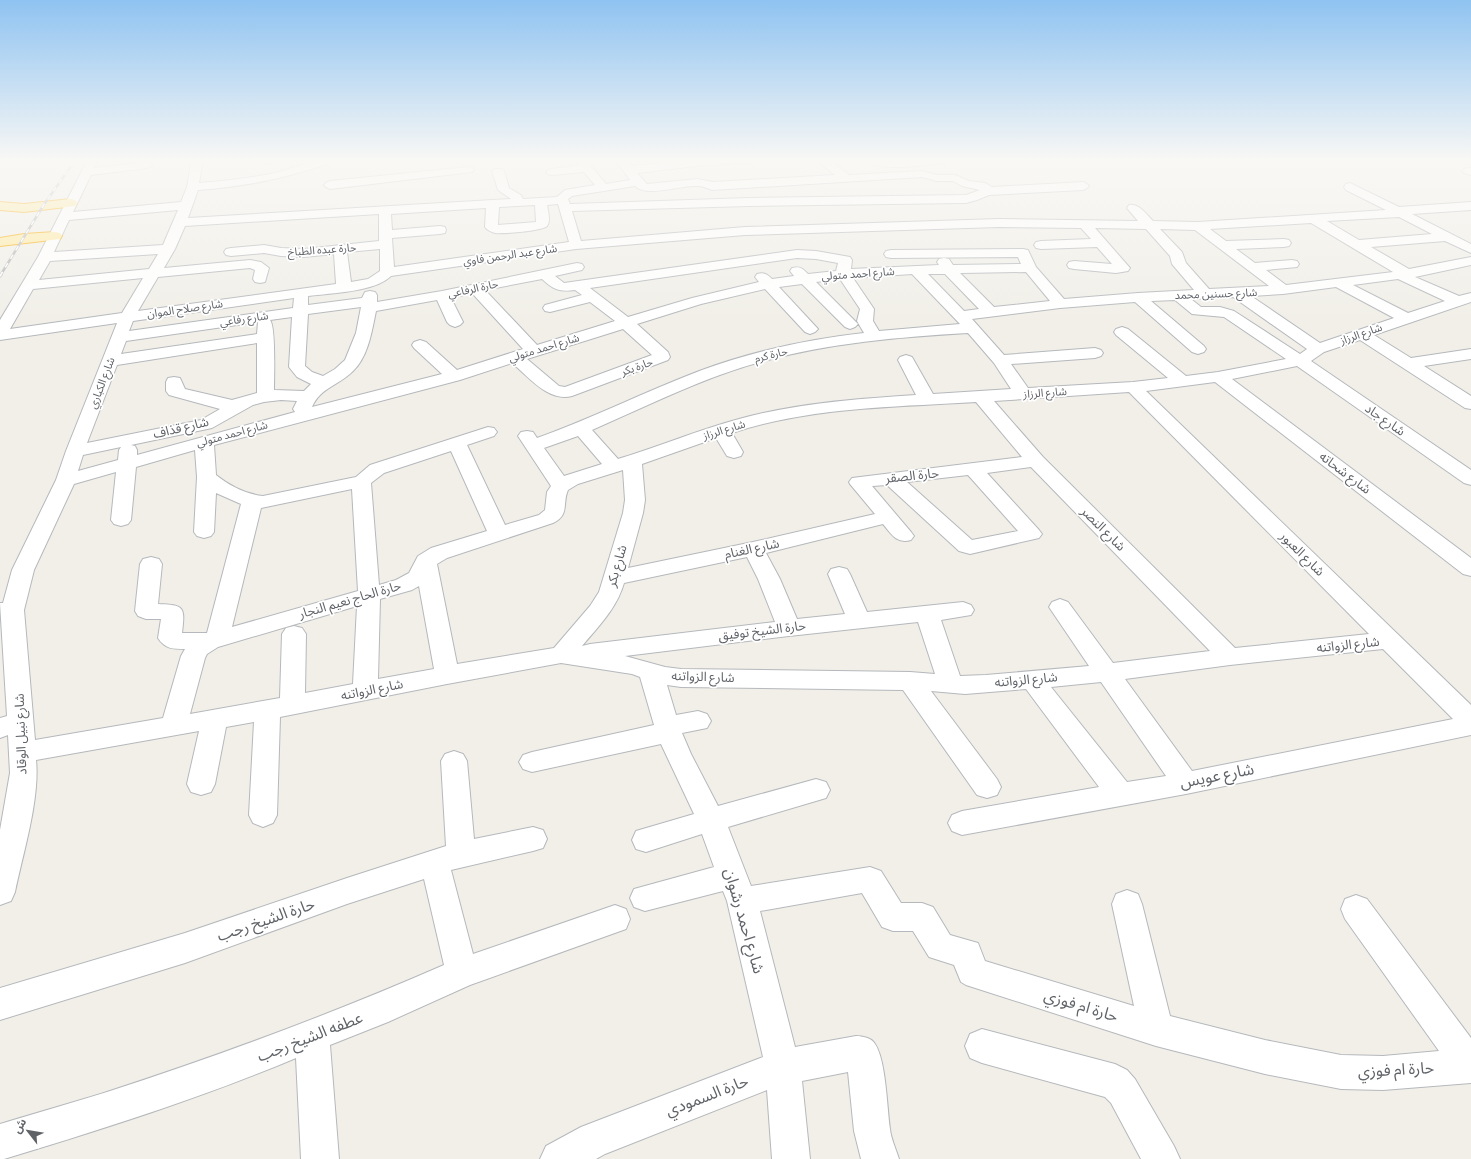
<svg xmlns="http://www.w3.org/2000/svg" width="1471" height="1159" viewBox="0 0 1471 1159" font-family="'Source Sans 3','Noto Sans Arabic',sans-serif">
<rect width="100%" height="100%" fill="#f1efe8"/>
<g fill="none" stroke-linecap="round" stroke-linejoin="round">
<defs>
<g id="minor">
<path d="M 88,159 L 98,159 L 94,168 L 147,162 L 153,165 L 147,168 L 91,175 L 73,212 L 181,202 L 187,187 L 192,159 L 203,159 L 199,183 C 225,181 250,178 275,173 C 296,168 316,157 338,159 L 336,161 C 288,178 248,186 198,190 L 188,218 L 511,199 L 498,190 L 492,171 L 494,169 L 502,169 L 504,171 L 509,188 L 521,195 L 523,199 L 557,197 L 565,190 L 595,185 L 584,172 L 552,175 L 548,174 L 546,172 L 548,170 L 552,169 L 579,165 L 574,159 L 585,159 L 606,184 L 630,180 L 615,159 L 626,159 L 632,166 L 703,159 L 768,159 L 762,162 L 704,165 L 637,173 L 647,184 L 697,179 L 713,182 L 835,175 L 815,159 L 828,159 L 849,175 L 922,171 L 937,175 L 955,175 L 969,181 L 985,183 L 992,187 L 1083,182 L 1087,184 L 1089,186 L 1087,188 L 1083,190 L 989,195 L 977,200 L 966,203 L 749,206 L 572,211 L 581,241 L 745,227 L 999,219 L 1138,221 L 1127,208 L 1129,205 C 1139,203 1146,214 1153,221 L 1198,222 L 1386,210 L 1346,190 L 1344,187 L 1346,184 L 1350,183 L 1399,207 L 1471,202 L 1471,210 L 1412,214 L 1471,244 L 1471,253 L 1445,241 L 1371,247 L 1409,269 L 1471,257 L 1471,265 L 1415,277 L 1459,296 L 1471,293 L 1471,302 L 1374,335 L 1411,358 L 1471,349 L 1471,359 L 1424,366 L 1471,396 L 1471,409 L 1465,408 L 1360,340 L 1324,352 L 1311,361 L 1471,470 L 1471,485 L 1464,483 L 1297,366 L 1232,379 L 1471,558 L 1471,576 L 1463,574 L 1215,382 L 1146,391 L 1471,705 L 1471,735 L 1186,794 L 962,835 L 952,831 L 948,823 L 952,815 L 962,811 L 1099,787 L 1026,689 L 965,694 L 931,691 L 997,779 L 1001,787 L 997,795 L 987,798 L 977,795 L 903,690 L 681,687 L 667,685 L 676,715 L 698,711 L 707,714 L 711,721 L 707,728 L 682,733 L 691,754 L 718,806 L 816,779 L 826,782 L 830,790 L 826,798 L 728,827 L 751,886 L 870,867 L 881,871 L 901,903 L 922,903 L 933,907 L 950,935 L 978,943 L 985,961 L 1134,1006 L 1112,904 L 1116,894 L 1127,890 L 1138,894 L 1142,904 L 1170,1016 L 1265,1040 L 1341,1055 L 1383,1056 L 1439,1051 L 1345,919 L 1341,909 L 1345,899 L 1356,895 L 1367,899 L 1471,1038 L 1471,1083 L 1383,1090 L 1341,1089 L 1265,1074 L 1156,1046 L 966,985 L 961,982 L 954,965 L 929,957 L 913,931 L 893,931 L 882,927 L 862,893 L 760,911 L 795,1047 L 856,1036 C 862,1036 872,1038 875,1044 C 886,1060 887,1108 890,1129 C 891,1139 896,1149 899,1159 L 861,1159 L 854,1131 L 848,1072 L 802,1081 L 810,1159 L 772,1159 L 767,1090 L 605,1154 L 596,1159 L 540,1159 L 546,1146 L 581,1127 L 763,1057 L 727,901 L 723,891 L 645,911 L 634,907 L 630,898 L 634,889 L 714,867 L 702,834 L 646,852 L 636,849 L 632,840 L 636,831 L 694,814 L 661,744 L 532,772 L 523,769 L 519,762 L 523,755 L 532,752 L 654,725 L 640,677 L 632,674 L 561,663 L 447,684 L 280,717 L 277,815 L 273,823 L 263,827 L 253,823 L 249,815 L 254,722 L 226,727 L 215,784 L 211,792 L 201,795 L 191,792 L 187,784 L 199,731 L 36,760 C 40,799 23,853 15,892 L 11,901 L 0,905 L 0,830 L 10,773 L 8,735 L 0,738 L 0,718 L 7,716 L 0,603 L 3,603 L 12,570 L 56,480 L 66,451 L 117,323 L 0,340 L 0,320 L 38,257 ZM 922,177 L 937,181 L 953,181 L 962,186 L 980,190 L 966,195 L 749,198 L 570,204 L 568,199 L 572,196 L 635,186 C 647,198 680,185 697,186 C 702,186 707,188 712,190 ZM 558,204 L 569,242 L 394,267 L 392,238 L 440,234 L 445,233 L 446,230 L 445,227 L 440,226 L 392,230 L 391,214 L 486,208 L 485,227 C 487,230 491,232 495,233 C 503,234 542,231 547,226 C 551,222 548,210 547,205 ZM 535,205 L 536,222 L 498,225 L 499,207 ZM 178,210 L 163,245 L 54,252 L 69,220 ZM 379,214 L 379,241 L 304,249 L 281,248 L 264,245 L 231,248 L 226,249 L 224,252 L 226,255 L 231,256 L 264,253 L 281,256 L 304,257 L 334,254 L 336,284 L 138,311 L 158,277 L 250,268 L 255,270 L 253,279 L 255,282 L 260,283 L 265,282 L 269,268 L 261,262 L 250,260 L 164,268 L 175,249 L 185,226 ZM 1399,217 L 1432,234 L 1359,240 L 1327,221 ZM 1311,223 L 1393,272 L 1286,285 L 1266,270 L 1297,267 L 1299,264 L 1297,261 L 1292,260 L 1255,263 L 1236,249 L 1284,247 L 1289,246 L 1291,243 L 1289,240 L 1284,239 L 1226,241 L 1210,229 ZM 999,227 L 1081,228 L 1091,239 L 1041,241 L 1036,242 L 1034,245 L 1036,248 L 1041,249 L 1097,247 L 1112,264 L 1074,261 L 1069,262 L 1067,265 L 1069,268 L 1074,269 L 1116,273 L 1128,271 L 1130,268 L 1095,228 L 1146,229 L 1170,256 L 1172,264 L 1194,290 L 1138,293 L 1064,299 L 1036,267 L 1028,250 L 1023,249 L 891,250 L 886,251 L 884,254 L 886,257 L 891,258 L 1018,257 L 1021,264 L 953,265 L 949,259 L 944,258 L 939,259 L 937,262 L 939,265 L 851,269 L 852,260 L 850,257 L 816,251 L 797,250 L 564,283 L 555,276 L 582,270 L 584,267 L 582,264 L 577,263 L 442,291 L 377,302 L 377,295 L 375,292 L 370,291 L 365,292 L 362,298 L 308,305 L 308,296 C 332,293 375,292 391,276 L 576,249 L 745,235 ZM 1160,229 L 1195,230 L 1269,286 L 1209,289 L 1186,263 L 1182,252 ZM 380,249 L 380,271 L 368,279 L 351,282 L 347,252 ZM 158,254 L 149,269 L 39,280 L 50,261 ZM 797,258 L 816,259 L 838,263 L 836,271 L 808,274 C 803,269 800,266 792,268 L 790,271 L 794,276 L 772,279 C 767,274 764,272 757,274 L 755,277 L 759,282 L 692,298 L 628,317 L 590,288 ZM 1026,272 L 1050,301 L 994,307 L 960,273 ZM 912,274 L 960,324 L 879,331 L 873,321 L 874,309 L 853,278 ZM 928,274 L 945,274 L 979,309 L 964,311 ZM 143,278 L 122,313 L 10,329 L 33,289 ZM 542,279 C 554,290 559,292 575,290 L 582,295 L 545,305 L 543,308 L 545,311 L 550,312 L 590,302 L 615,321 L 537,345 L 485,290 ZM 840,279 L 860,309 L 857,321 L 864,333 C 809,339 754,351 702,370 C 646,391 593,418 537,438 L 533,432 L 527,431 L 521,432 L 518,436 L 551,486 L 547,492 L 545,510 L 539,515 L 505,525 L 467,445 L 494,436 L 497,432 L 494,428 L 488,427 L 370,465 L 356,477 L 263,496 C 245,494 230,486 216,475 L 214,445 L 460,380 L 512,363 C 529,377 548,402 572,396 L 668,360 L 670,357 L 668,352 L 637,324 L 701,304 L 765,289 L 805,332 L 810,334 L 815,332 L 818,329 L 779,287 L 802,284 L 845,327 L 850,329 L 855,327 L 858,324 L 816,282 ZM 1398,279 L 1445,301 L 1408,313 L 1353,285 ZM 1336,287 L 1394,318 L 1320,343 L 1251,296 L 1283,294 ZM 472,293 L 523,349 L 457,370 L 426,342 L 420,340 L 414,342 L 412,345 L 414,348 L 442,374 L 312,407 C 321,387 338,386 353,371 C 368,357 372,331 376,311 L 437,300 L 447,322 L 450,325 L 455,327 L 460,325 L 463,322 L 451,298 ZM 1233,297 L 1307,349 L 1300,354 L 1234,311 L 1220,307 L 1201,307 L 1191,299 ZM 294,298 L 293,308 L 129,331 L 133,321 ZM 1175,300 L 1192,314 L 1224,317 L 1286,359 L 1218,372 L 1186,376 L 1128,329 L 1122,327 L 1116,329 L 1114,332 L 1116,335 L 1168,378 L 1133,382 L 1028,388 L 1011,364 L 1095,358 L 1101,356 L 1103,353 L 1101,350 L 1095,348 L 1004,355 L 972,319 L 1060,308 L 1135,302 L 1192,352 L 1198,354 L 1204,352 L 1206,349 L 1204,346 L 1151,301 ZM 361,307 L 356,333 L 345,360 L 335,369 L 323,376 L 312,372 L 305,366 L 308,314 ZM 292,317 L 289,367 L 297,377 L 311,384 L 304,391 L 274,390 C 274,377 276,327 270,320 ZM 258,322 L 257,334 L 121,354 L 126,341 ZM 623,329 L 652,355 L 565,387 L 559,386 L 527,359 ZM 968,333 L 994,363 L 1011,389 L 933,394 L 912,357 L 906,355 L 900,357 L 898,360 L 916,395 C 857,399 797,403 739,419 C 698,430 658,447 618,459 L 592,430 C 649,405 704,377 764,361 C 830,343 899,337 968,333 ZM 257,343 L 257,393 L 232,400 L 185,389 L 180,378 L 174,377 L 168,378 L 166,382 L 166,391 L 169,395 L 220,409 L 201,420 L 87,443 L 117,365 ZM 1129,392 L 1369,634 L 1235,648 L 1043,457 L 994,401 ZM 281,400 L 297,401 L 293,409 L 295,412 L 137,455 L 137,450 L 135,446 L 131,445 L 212,428 L 253,405 L 264,402 ZM 976,402 L 1022,457 L 852,478 L 849,482 L 850,484 L 875,514 L 753,542 L 628,568 L 643,513 L 645,500 L 642,464 L 716,438 L 727,456 L 734,458 L 741,456 L 743,452 L 732,433 C 810,407 895,407 976,402 ZM 578,436 L 602,464 L 564,476 L 544,448 ZM 121,447 L 119,450 L 118,460 L 78,471 L 83,455 ZM 195,450 L 197,477 L 194,532 L 197,536 L 204,538 L 211,536 L 214,532 L 216,493 L 241,504 L 207,633 L 182,633 C 185,607 185,605 158,604 L 162,564 L 159,559 L 151,557 L 143,559 L 140,564 L 135,611 L 138,616 L 146,619 L 161,619 L 158,638 C 165,649 173,649 185,649 L 181,656 L 163,718 L 35,740 L 24,610 L 34,570 L 74,484 L 116,472 L 111,520 L 114,524 L 121,526 L 128,524 L 131,520 L 136,467 ZM 451,451 L 487,531 L 431,548 L 418,556 L 409,573 L 396,580 L 379,585 L 371,483 L 384,473 ZM 1031,467 L 1210,651 L 1113,663 L 1068,602 L 1060,599 L 1052,602 L 1049,607 L 1089,666 L 986,675 L 960,676 L 941,620 L 971,615 L 974,610 L 971,605 L 963,602 L 867,612 L 850,574 L 847,569 L 839,567 L 831,569 L 828,574 L 845,614 L 797,619 L 780,579 L 766,553 L 883,524 C 892,535 897,544 911,540 L 914,536 L 911,532 L 872,486 L 887,485 L 959,551 L 970,554 L 1039,538 L 1042,534 L 1039,530 L 987,473 ZM 623,470 L 625,500 L 623,513 L 599,592 L 590,606 L 554,648 L 457,664 L 437,564 L 447,558 L 553,523 C 570,515 562,503 568,490 L 578,484 ZM 968,475 L 1018,531 L 972,540 L 907,482 ZM 352,489 L 358,591 L 232,627 L 261,508 ZM 747,557 L 758,579 L 775,622 L 590,644 L 582,646 C 598,627 617,608 624,583 ZM 419,586 L 434,669 L 378,679 L 380,599 L 412,590 ZM 357,606 L 353,684 L 305,693 L 306,634 L 302,628 L 294,626 L 286,628 L 282,634 L 280,698 L 190,714 L 205,658 L 207,654 L 218,647 ZM 918,622 L 935,674 L 910,672 L 681,669 L 665,667 L 625,656 L 789,636 ZM 1383,649 L 1453,719 L 1192,771 L 1125,679 L 1230,665 ZM 1101,682 L 1166,776 L 1127,782 L 1051,687 Z"/>
<polygon points="262,159 273,159 274,161 268,164 264,163"/>
<path d="M 864,159 L 954,159 L 948,162 C 931,164 876,174 864,159 Z"/>
<polygon points="468,167 472,168 474,170 472,172 330,189 326,187 324,185 326,183 330,181"/>
<polygon points="1468,168 1471,168 1471,175 1464,173 1462,171 1464,169"/>
<path d="M 454,751 L 463,754 L 467,761 L 474,839 L 533,827 L 543,830 L 547,839 L 543,848 L 533,851 L 451,870 L 473,954 L 615,905 L 626,909 L 630,919 L 626,929 L 470,985 L 388,1022 L 330,1045 L 339,1159 L 301,1159 L 296,1058 C 201,1098 103,1129 4,1159 L 0,1159 L 0,1124 C 36,1113 72,1103 107,1092 C 221,1055 334,1013 444,965 L 424,879 L 347,904 L 185,963 L 0,1020 L 0,988 L 185,933 L 347,878 L 446,846 L 441,761 L 445,754 Z"/>
<polygon points="982,1029 1115,1064 1127,1070 1135,1079 1174,1146 1180,1159 1141,1159 1111,1103 1105,1097 982,1063 970,1058 965,1046 970,1034"/>
</g>
<g id="trunk">
<polygon points="71,199 75,200 77,203 75,206 24,212 0,210 0,202 24,204"/>
<polygon points="55,232 60,233 62,236 60,239 0,246 0,238 24,234"/>
</g>
</defs>
<!-- minor casing -->
<use href="#minor" stroke="#b5b8bc" stroke-width="2"/>
<!-- trunk casing -->
<use href="#trunk" stroke="#f9ab00" stroke-width="2"/>
<!-- minor -->
<use href="#minor" fill="#fff" fill-rule="evenodd"/>
<!-- trunk -->
<use href="#trunk" fill="#feeaa1" fill-rule="evenodd"/>
<defs>
<polyline id="rail-far1" points="0,276 43,206 76,159"/>
<polyline id="rail" points="0,276 1,275"/>
</defs>
<!-- rail-far1 casing -->
<use href="#rail-far1" stroke="#b6b7b8" stroke-width="2.5"/>
<!-- rail casing -->
<use href="#rail" stroke="#b6b7b8" stroke-width="3"/>
<!-- rail-far1 -->
<use href="#rail-far1" stroke="#fff" stroke-width="1.5" stroke-dasharray="5" stroke-linecap="butt"/>
<!-- rail -->
<use href="#rail" stroke="#fff" stroke-width="2" stroke-dasharray="6" stroke-linecap="butt"/>
</g>
<!-- sky -->
<linearGradient id="sky" x2="0" y2="1"><stop stop-color="#8fc3f1"/><stop offset="0.5" stop-color="#f9f8f5"/><stop offset="1" stop-color="#f9f8f5" stop-opacity="0"/></linearGradient>
<rect width="1471" height="321" fill="url(#sky)"/>
<g text-anchor="middle" dominant-baseline="central" stroke-width="3.5" stroke-linejoin="round" paint-order="stroke">
<!-- far-street labels -->
<g font-size="11" fill="#5f6368" stroke="#fff">
<text transform="translate(322 250) rotate(-4)">حارة عبده الطباخ</text>
<text transform="translate(510 255) rotate(-8)">شارع عبد الرحمن فاوي</text>
<text transform="translate(858 274) rotate(-4)">شارع احمد متولي</text>
<text transform="translate(473 289) rotate(-12)">حارة الرفاعي</text>
<text transform="translate(1216 294) rotate(-2)">شارع حسنين محمد</text>
<text transform="translate(185 309) rotate(-8)">شارع صلاح الموان</text>
<text transform="translate(244 319) rotate(-8)">شارع رفاعي</text>
<text transform="translate(1361 334) rotate(-19)">شارع الرزاز</text>
<text transform="translate(544 348) rotate(-17)">شارع احمد متولي</text>
<text transform="translate(771 355) rotate(-14)">حارة كرم</text>
<text transform="translate(637 367) rotate(-19)">حارة بكر</text>
<text transform="translate(102 383) rotate(-69)">شارع الكباري</text>
<text transform="translate(1045 393) rotate(-4)">شارع الرزاز</text>
<text transform="translate(724 430) rotate(-17)">شارع الرزاز</text>
<text transform="translate(232 434) rotate(-15)">شارع احمد متولي</text>
</g>
<!-- street labels -->
<g font-size="13" fill="#5f6368" stroke="#fff">
<text transform="translate(1385 420) rotate(35)">شارع جاد</text>
<text transform="translate(181 428) rotate(-13)">شارع قذاف</text>
<text transform="translate(1345 473) rotate(37)">شارع شحاته</text>
<text transform="translate(912 476) rotate(-6)">حارة الصقر</text>
<text transform="translate(1103 529) rotate(45)">شارع النصر</text>
<text transform="translate(752 549) rotate(-12)">شارع الغنام</text>
<text transform="translate(1302 554) rotate(45)">شارع العبور</text>
<text transform="translate(617 566) rotate(-74)">شارع بكر</text>
<text transform="translate(350 600) rotate(-16)">حارة الحاج نعيم النجار</text>
<text transform="translate(762 631) rotate(-7)">حارة الشيخ توفيق</text>
<text transform="translate(1348 645) rotate(-6)">شارع الزواتنه</text>
<text transform="translate(703 677) rotate(2)">شارع الزواتنه</text>
<text transform="translate(1026 680) rotate(-5)">شارع الزواتنه</text>
<text transform="translate(372 690) rotate(-11)">شارع الزواتنه</text>
<text transform="translate(21 734) rotate(-92)">شارع نبيل الوقاد</text>
</g>
<!-- near-street labels -->
<g font-size="16" fill="#5f6368" stroke="#fff">
<text transform="translate(1217 776) rotate(-11)">شارع عويس</text>
<text transform="translate(266 920) rotate(-19)">حارة الشيخ رجب</text>
<text transform="translate(744 921) rotate(74)">شارع احمد رشوان</text>
<text transform="translate(1081 1006) rotate(17)">حارة ام فوزي</text>
<text transform="translate(310 1037) rotate(-21)">عطفه الشيخ رجب</text>
<text transform="translate(1396 1070) rotate(-3)">حارة ام فوزي</text>
<text transform="translate(707 1096) rotate(-21)">حارة السمودي</text>
</g>
</g>
<!-- north arrow -->
<g transform="translate(28 1131) rotate(301)" stroke="#ffffff" stroke-width="3" paint-order="stroke">
<path d="M0-3L7 15L0 10L-7 15Z" fill="#5f6368"/>
<text y="-6" font-size="11" font-weight="bold" text-anchor="middle" fill="#5f6368">ش</text>
</g>
</svg>
